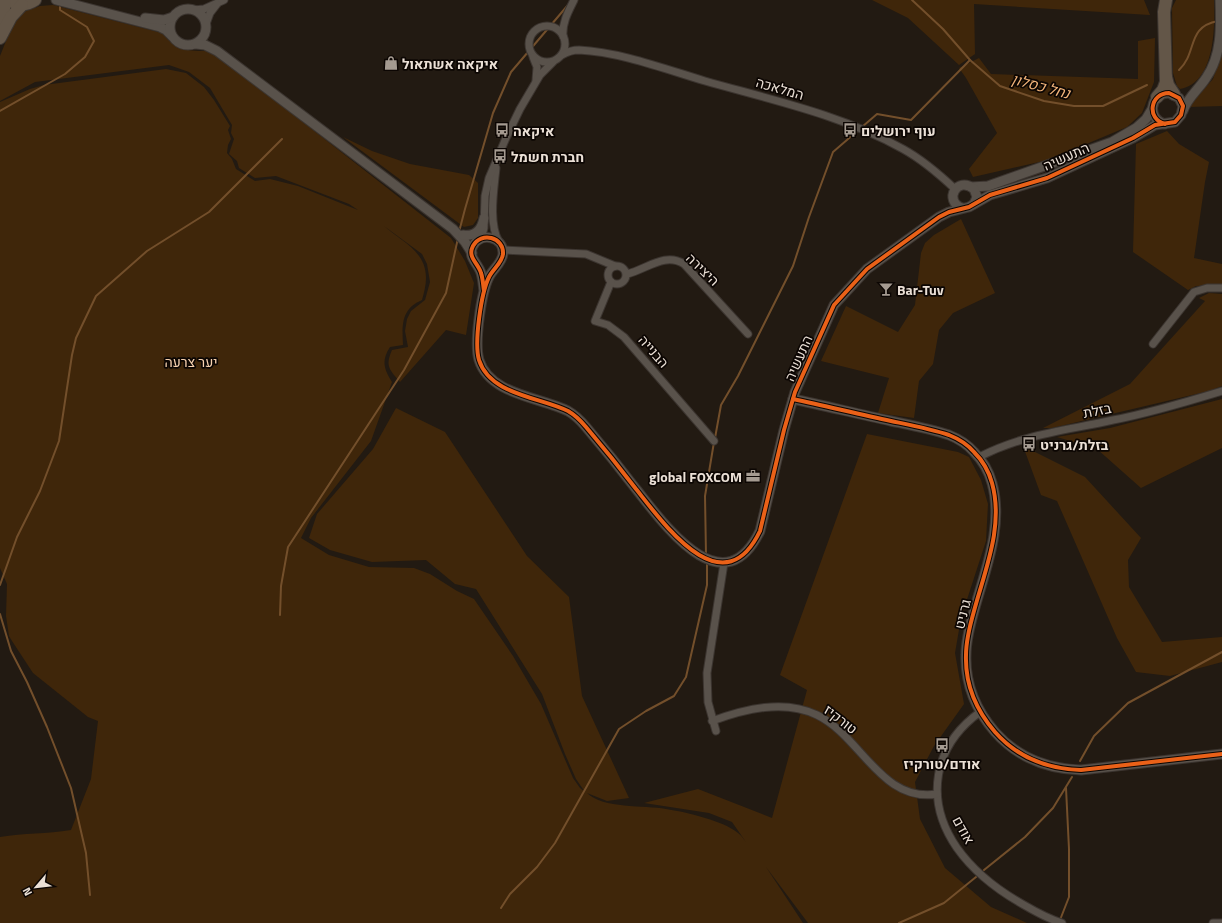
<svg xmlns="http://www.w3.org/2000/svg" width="1222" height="923" viewBox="0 0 1222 923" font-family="'Titillium Web',Heebo,sans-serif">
<rect width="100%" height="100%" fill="#221a12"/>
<!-- green -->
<g fill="#3f260a">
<polygon points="872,0 1144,0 1150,15 974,4 975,54 959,65 908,18"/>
<path d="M 1176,0 L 1214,0 C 1215,27 1215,83 1180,89 L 1177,86 L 1173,73 L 1172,8 Z"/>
<path d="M 53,5 L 162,33 C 178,52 188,51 212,51 L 451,238 L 465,261 L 474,283 L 466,335 L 446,330 L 400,382 C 389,369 385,366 392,350 L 408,347 L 405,331 L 407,319 L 411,311 L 425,300 L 430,282 L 427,264 L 422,254 L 384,226 C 402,242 426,251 426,278 C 426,285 424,293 422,300 C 401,309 402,325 403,345 L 390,347 C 381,361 384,369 392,382 L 371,441 L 311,518 L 301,538 L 329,555 L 369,567 L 414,568 L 430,574 L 457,591 L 474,599 L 513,656 L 541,704 L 573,778 L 580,788 L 585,792 L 576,779 L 565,754 L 542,694 L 476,589 L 455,584 L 426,560 L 372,562 L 330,550 L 309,538 L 317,514 L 373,449 L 396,408 L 445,432 L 527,556 L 569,597 L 582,696 L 629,798 L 607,801 L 587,793 C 603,809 644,805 666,809 C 686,812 724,821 738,833 C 742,836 745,841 748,845 L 732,822 L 709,813 L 644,803 L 698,789 L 772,818 L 807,690 L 780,675 L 867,434 L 958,452 L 969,457 L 981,480 L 988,504 L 986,541 L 961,618 L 955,653 L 964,704 L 934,746 L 915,782 L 920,819 L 945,868 L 991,907 L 1027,923 L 808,923 L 766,867 L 803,923 L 0,923 L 0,837 C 24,833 47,834 71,830 L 91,779 L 98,721 L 88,717 L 33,673 L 12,641 L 9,636 L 6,616 L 7,584 L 0,568 L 0,102 L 30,89 L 44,85 L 166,69 L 186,73 L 204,87 L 214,100 L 230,126 L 228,130 L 231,139 L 228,145 L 227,153 L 232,159 L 236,169 L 255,181 L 270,179 L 298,186 L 358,210 L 349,204 L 276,176 L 255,178 L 239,168 L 237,161 L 229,154 L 234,139 L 231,133 L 232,125 L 210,88 L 189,72 L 169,65 L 35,82 L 0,101 L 0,56 L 14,21 L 19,14 L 28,10 L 40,6 Z"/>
<polygon points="1155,38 1154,82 1142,113 1127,127 1048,160 973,177 969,169 997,133 966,78 959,68 979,58 991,74 1138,79 1138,41"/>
<polygon points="1222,53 1222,106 1188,107 1213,79"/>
<polygon points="1167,131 1179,144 1209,162 1205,182 1194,258 1222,264 1222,285 1196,286 1188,290 1133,252 1136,144"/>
<polygon points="343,137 372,151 410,164 469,175 478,183 478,218 473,225 464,227"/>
<polygon points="961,219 995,293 953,313 939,330 933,364 919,381 914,418 878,413 889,378 821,361 846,306 898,332 915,305 921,253 925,243 934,235"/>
<polygon points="1209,293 1222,294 1222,386 1209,391 1052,428 1043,428 1130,384 1205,301 1199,298"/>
<polygon points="1222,399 1222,448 1141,488 1097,449 1057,437 1110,428"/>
<polygon points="1023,446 1085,477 1141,538 1128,560 1129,587 1162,642 1222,637 1222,662 1170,676 1136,672 1117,638 1057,501 1041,495"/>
</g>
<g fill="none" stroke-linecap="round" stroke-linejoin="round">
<!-- stream -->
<g stroke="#734f2b" stroke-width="2">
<polyline points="912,0 943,29 970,60 1000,86 1044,101 1074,106 1103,106 1147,85"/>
<path d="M 1179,70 C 1198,52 1186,27 1218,21"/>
<polyline points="0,111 65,74 85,57 94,41 87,27 60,10 60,5"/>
<polyline points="459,232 465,209 493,113 511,72 568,5"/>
<polyline points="715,438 721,405 738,376 793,266 809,217 833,152 877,114 911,120 970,60"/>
<polyline points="706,555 705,496 714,442"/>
<polyline points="0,585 17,537 40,491 59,441 72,355 76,338 96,296 147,251 209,212 282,139"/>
<polyline points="0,614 11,651 27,682 47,727 71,788 86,853 90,895"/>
<polyline points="280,615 281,586 288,547 404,370 446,293 458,238"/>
<polyline points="1080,761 1094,736 1128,703 1222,652"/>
<polyline points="984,870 1025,837 1053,808 1072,777"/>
<polyline points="501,908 510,894 537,867 555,843 619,729 646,711 674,696 686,677 707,585 707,562"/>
<polyline points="1060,920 1069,897 1069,849 1066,788"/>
<polyline points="899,923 944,903 976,877"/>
</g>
<defs>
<g id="street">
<polyline points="193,10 204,9 224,0"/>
<polyline points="206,24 210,13 217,4"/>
<circle cx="547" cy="44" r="18"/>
<path d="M 563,36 C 562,23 568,12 574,0"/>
<path d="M 562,55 C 567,52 572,50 579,50 C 620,52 665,69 705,81 C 772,100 842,115 903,149 C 923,160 939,174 955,189"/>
<polyline points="533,57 537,67 536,80"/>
<path d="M 496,168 C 494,189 488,223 499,242"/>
<polyline points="481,239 484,228 485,196 489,178 506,138 520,109 540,75 553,62"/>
<polyline points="503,250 586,254 615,266"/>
<circle cx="617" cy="275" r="9"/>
<path d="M 627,274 C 647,269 665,252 684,264 L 748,334"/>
<polyline points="611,282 595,321 608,325 624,337 714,441"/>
<polyline points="1153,344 1194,292 1207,288 1222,288"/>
<path d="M 979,457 C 1024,434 1064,431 1113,420 C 1150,413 1186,402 1222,391"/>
<path d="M 980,712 C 933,746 924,800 957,848 C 974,872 999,891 1024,905 C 1036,912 1049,919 1062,923"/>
<path d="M 712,721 C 745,709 784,699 817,715 C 861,736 881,803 937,794"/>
<polyline points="716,731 708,702 707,673 724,563"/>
<polyline points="1213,923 1222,923"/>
</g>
<g id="secondary">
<polyline points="56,0 160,27 166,30 172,36"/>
<circle cx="188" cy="27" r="18"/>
<polyline points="145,18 164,20 173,17"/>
<polyline points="196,44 205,45 217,51 453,229 465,242 472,253"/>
<path d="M 1183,111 C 1187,98 1199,89 1206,78 C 1222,55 1221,27 1220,0"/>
<polyline points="971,187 988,186 1112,142 1136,128 1146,119 1152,109"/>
<path d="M 962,208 C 943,201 957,175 974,189 L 977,197 L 974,204"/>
<path d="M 463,235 C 475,237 482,229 484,218"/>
<path d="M 484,291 C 483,285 483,279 481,273 C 478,263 467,257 473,246 C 481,231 504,237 503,254 C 502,263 493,269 489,277 C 481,293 474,343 479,360 C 490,395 540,397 568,411 C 575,415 581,421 586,427 C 603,447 620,468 636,489 C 664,524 723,608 760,531 L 784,430 L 795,392 L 834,305 L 867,269 L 939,217 L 949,212 L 969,207 L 990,195 L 1047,178 L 1133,138 L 1155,125 L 1175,122 L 1181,115 L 1183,106 L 1179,98 L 1169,93 C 1150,93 1146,119 1165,124"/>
<path d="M 793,399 C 826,406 858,414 891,421 C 910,425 931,429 949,435 C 959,439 968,445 974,452 C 983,461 989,472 992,483 C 1004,526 985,570 974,611 C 970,625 966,640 966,655 C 965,684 976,710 995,732 C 1018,758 1048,769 1081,770 L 1222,754"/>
</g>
<g id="highway">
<path d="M 9,0 C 18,6 26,6 35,0"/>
<polyline points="0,24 4,9 5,0"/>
<polyline points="0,38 11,17 22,5"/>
<polyline points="1166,77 1168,85 1174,94"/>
<polyline points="1157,97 1163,90 1166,82 1164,12 1166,0"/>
</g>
</defs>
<!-- street casing -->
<use href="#street" stroke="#3c3530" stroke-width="9"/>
<!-- secondary casing -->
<use href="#secondary" stroke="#3c3530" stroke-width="11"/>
<!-- highway casing -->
<use href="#highway" stroke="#3c3530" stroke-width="14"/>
<!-- street -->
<use href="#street" stroke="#59524b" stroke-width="7"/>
<!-- secondary -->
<use href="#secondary" stroke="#59524b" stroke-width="9"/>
<!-- highway -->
<use href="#highway" stroke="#635648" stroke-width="12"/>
<defs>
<g id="cycleway">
<path d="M 484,291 C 483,285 483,279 481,273 C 478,263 467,257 473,246 C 481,231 504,237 503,254 C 502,263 493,269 489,277 C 481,293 474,343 479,360 C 490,395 540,397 568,411 C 575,415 581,421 586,427 C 603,447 620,468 636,489 C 664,524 723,608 760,531 L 784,430 L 795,392 L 834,305 L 867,269 L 939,217 L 949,212 L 969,207 L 990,195 L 1047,178 L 1133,138 L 1155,125 L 1175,122 L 1181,115 L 1183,106 L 1179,98 L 1169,93 C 1150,93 1146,119 1165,124"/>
<path d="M 793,399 C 826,406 858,414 891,421 C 910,425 931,429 949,435 C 959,439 968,445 974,452 C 983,461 989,472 992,483 C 1004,526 985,570 974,611 C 970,625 966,640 966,655 C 965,684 976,710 995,732 C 1018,758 1048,769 1081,770 L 1222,754"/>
</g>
</defs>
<!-- cycleway casing -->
<use href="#cycleway" stroke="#0c0603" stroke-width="6"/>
<!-- cycleway -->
<use href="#cycleway" stroke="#ea6118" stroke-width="4"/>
</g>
<!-- icons -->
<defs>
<symbol id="shop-bare" viewBox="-9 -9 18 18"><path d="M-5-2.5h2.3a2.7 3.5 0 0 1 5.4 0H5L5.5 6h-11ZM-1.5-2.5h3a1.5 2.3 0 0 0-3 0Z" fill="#a59b91" stroke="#0c0603" stroke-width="2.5" paint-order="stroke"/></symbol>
<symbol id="bus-bare" viewBox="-9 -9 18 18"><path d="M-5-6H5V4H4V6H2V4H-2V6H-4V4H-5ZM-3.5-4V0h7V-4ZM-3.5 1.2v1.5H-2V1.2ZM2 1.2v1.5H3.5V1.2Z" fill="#a59b91" stroke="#0c0603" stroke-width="2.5" paint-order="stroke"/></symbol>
<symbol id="bar-bare" viewBox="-9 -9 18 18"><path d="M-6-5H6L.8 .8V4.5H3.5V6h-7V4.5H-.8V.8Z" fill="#a59b91" stroke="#0c0603" stroke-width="2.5" paint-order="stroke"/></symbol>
<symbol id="office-bare" viewBox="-9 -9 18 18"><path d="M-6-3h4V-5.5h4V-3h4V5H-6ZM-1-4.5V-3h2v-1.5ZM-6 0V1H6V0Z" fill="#a59b91" stroke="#0c0603" stroke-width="2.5" paint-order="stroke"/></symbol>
</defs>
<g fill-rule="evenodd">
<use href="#shop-bare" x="381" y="53" width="20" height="20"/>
<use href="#bus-bare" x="492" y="120" width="20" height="20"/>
<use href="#bus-bare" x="840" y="120" width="20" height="20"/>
<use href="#bus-bare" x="490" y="146" width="20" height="20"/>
<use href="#bar-bare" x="876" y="279" width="20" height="20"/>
<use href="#bus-bare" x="1019" y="434" width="20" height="20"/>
<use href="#office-bare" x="743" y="466" width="20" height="20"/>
<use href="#bus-bare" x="932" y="735" width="20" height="20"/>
</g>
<g text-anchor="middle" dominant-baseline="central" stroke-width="3.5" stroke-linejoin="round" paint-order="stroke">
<!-- poi labels -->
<g font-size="14" font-weight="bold" fill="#ebe0d6" stroke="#0c0603" text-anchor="start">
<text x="402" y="63">איקאה אשתאול</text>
<text x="513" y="130">איקאה</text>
<text x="861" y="130">עוף ירושלים</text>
<text x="511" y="156">חברת חשמל</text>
<text x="897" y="289">Bar-Tuv</text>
<text x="1040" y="444">בזלת/גרניט</text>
<text x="742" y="476" text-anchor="end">global FOXCOM</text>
<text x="942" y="763" text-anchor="middle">אודם/טורקיז</text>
</g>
<!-- street labels -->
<g font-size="14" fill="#ebe0d6" stroke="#0c0603">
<text transform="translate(780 88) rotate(16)">המלאכה</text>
<text transform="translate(1066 156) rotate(-24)">התעשיה</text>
<text transform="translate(703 269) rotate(44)">היצירה</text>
<text transform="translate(654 351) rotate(49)">הבנייה</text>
<text transform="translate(798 358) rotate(-66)">התעשיה</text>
<text transform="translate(1097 410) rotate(-11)">בזלת</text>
<text transform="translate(962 614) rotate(-76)">גרניט</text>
<text transform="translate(841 719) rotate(38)">טורקיז</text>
<text transform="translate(964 830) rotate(61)">אודם</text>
</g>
<!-- park labels -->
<g font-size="14" fill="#f8d2b0" stroke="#0c0603">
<text x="191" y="361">יער צרעה</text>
</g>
<!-- water labels -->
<g font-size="15" font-style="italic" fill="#f2b47a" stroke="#0c0603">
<text transform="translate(1041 86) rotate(15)">נחל כסלון</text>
</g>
</g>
<!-- north arrow -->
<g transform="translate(36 887) rotate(242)" stroke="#0c0603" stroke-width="3" paint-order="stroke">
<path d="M0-3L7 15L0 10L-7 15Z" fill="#ebe0d6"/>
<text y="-6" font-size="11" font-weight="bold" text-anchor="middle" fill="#ebe0d6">N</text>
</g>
</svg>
